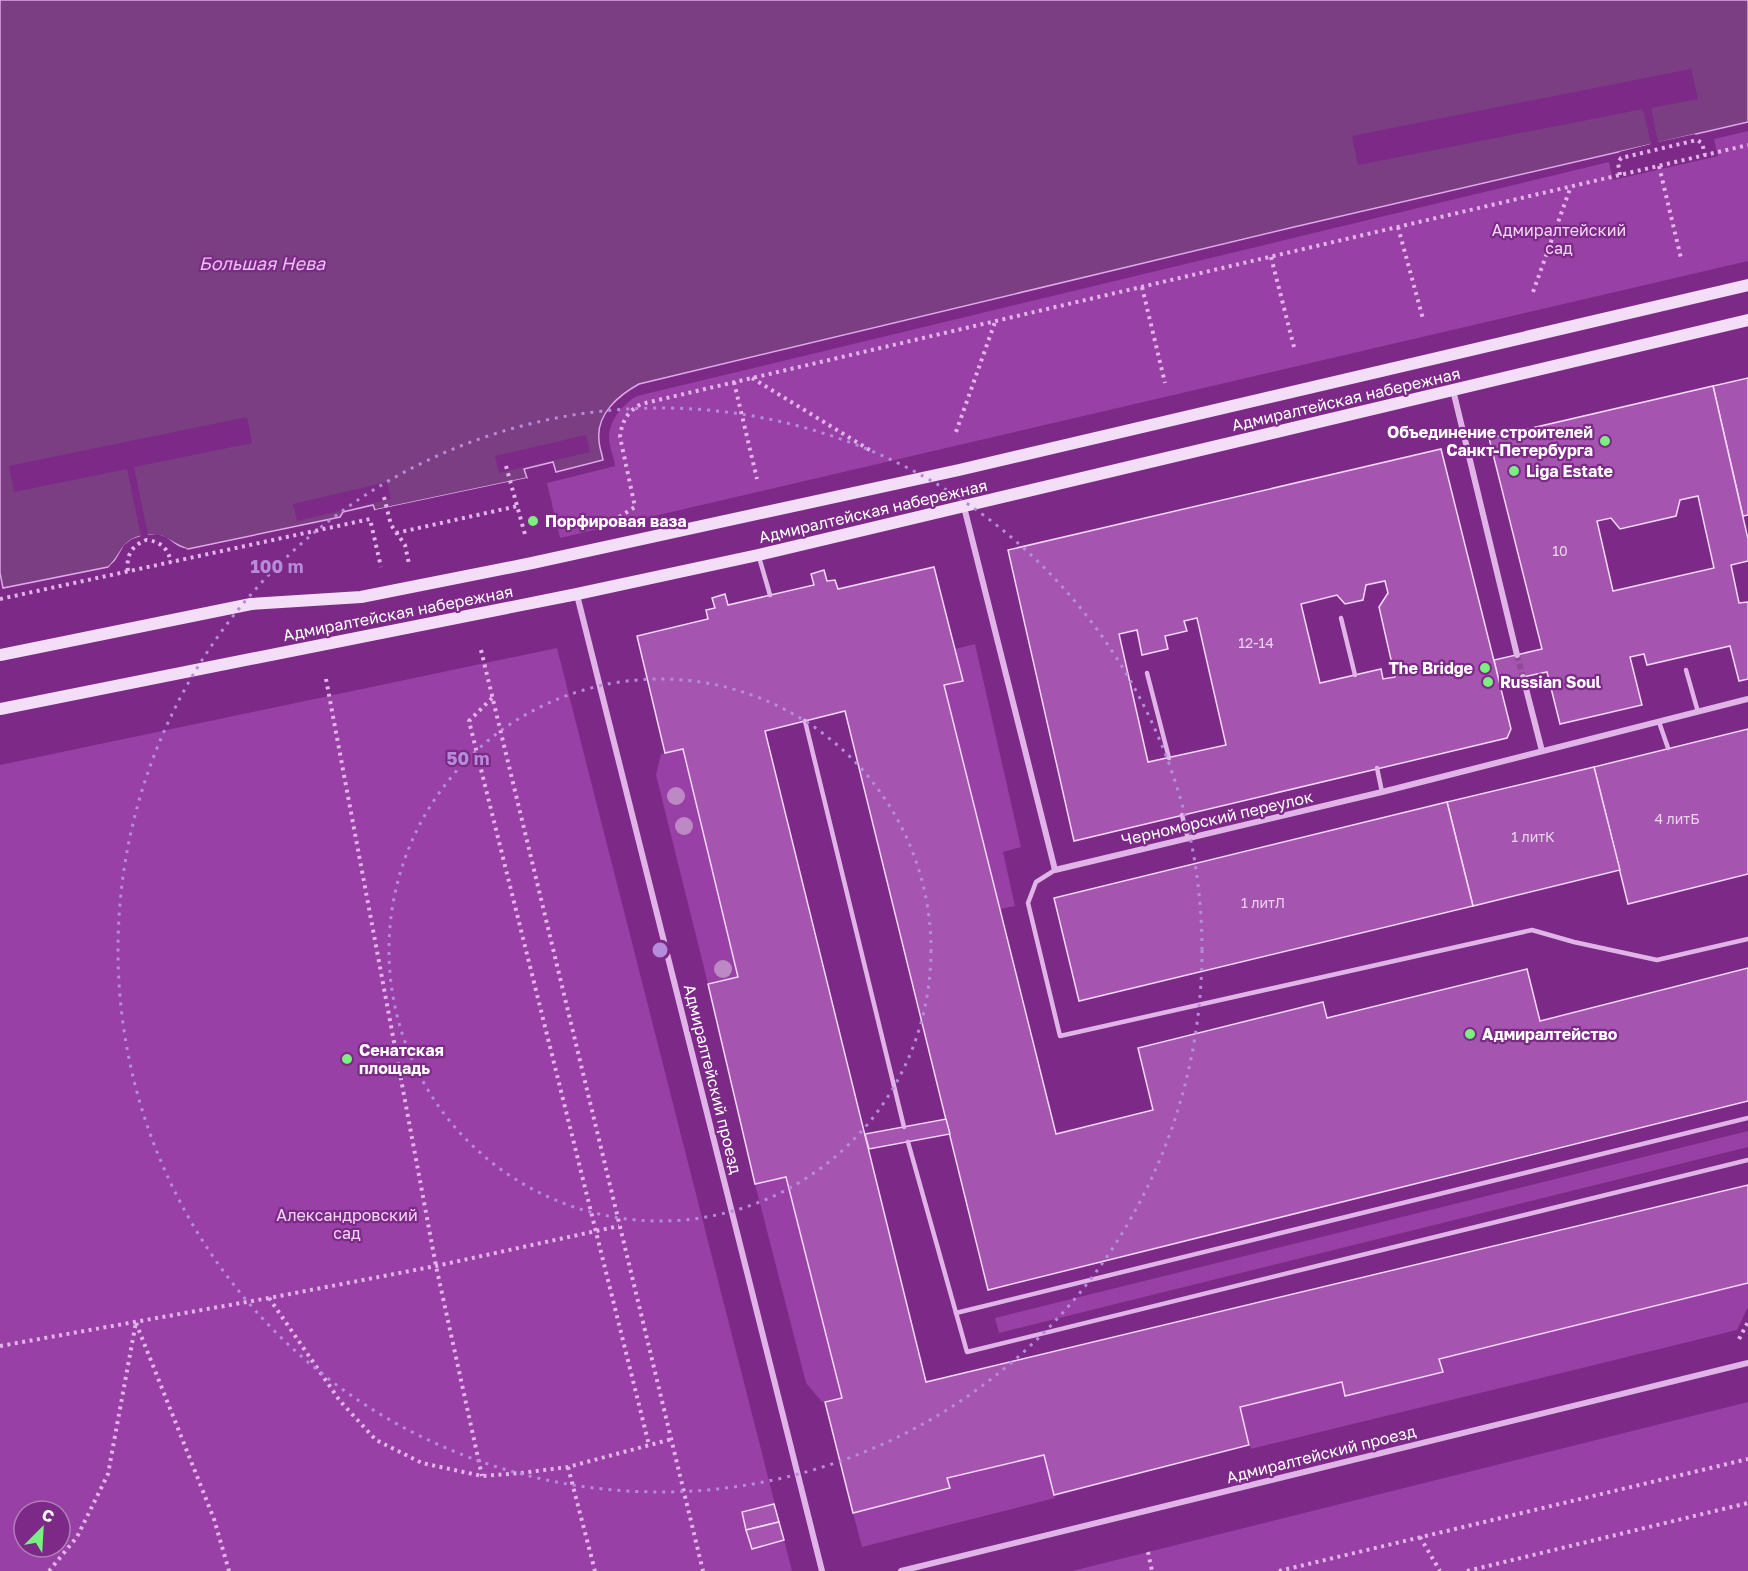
<svg xmlns="http://www.w3.org/2000/svg" width="1748" height="1571" viewBox="0 0 1748 1571" font-family="'Golos Text',sans-serif">
<rect width="100%" height="100%" fill="#7c2987"/>
<!-- green -->
<g fill="#9840a5" fill-rule="evenodd">
<path d="M 1748,131 L 1748,261 L 560,538 L 547,483 L 615,466 C 614,457 609,447 609,438 C 609,420 623,404 637,396 L 1609,162 L 1613,180 L 1718,156 L 1714,139 Z"/>
<polygon points="975,644 1021,847 1003,852 1015,906 1000,909 944,685 963,681 955,649"/>
<path d="M 557,648 L 792,1571 L 0,1571 L 0,765 ZM 24,1511 L 60,1511 L 60,1547 L 24,1547 Z"/>
<polygon points="683,749 738,977 708,984 656,775 661,754"/>
<polygon points="1748,1131 1748,1147 999,1333 995,1318"/>
<polygon points="786,1177 842,1398 822,1402 806,1383 755,1184"/>
<polygon points="1748,1283 1748,1307 1737,1330 1251,1449 1240,1407"/>
<polygon points="1748,1402 1748,1571 1072,1571"/>
<polygon points="1044,1455 1055,1498 862,1547 853,1513 950,1488 947,1478"/>
</g>
<!-- water -->
<path fill="#7b3e82" stroke="#dfa9e8" stroke-width="1.5" d="M 0,0 L 1748,0 L 1748,122 L 1294,227 L 639,384 C 619,395 596,414 599,440 C 599,447 602,453 603,460 L 556,472 L 553,462 L 524,469 L 527,478 L 375,510 L 373,505 L 343,512 L 340,517 L 188,549 C 169,544 166,531 143,536 C 136,537 131,539 126,544 C 119,551 117,560 108,567 L 3,588 L 0,573 Z"/>
<!-- pier -->
<g fill="#7c2987">
<polygon points="1691,69 1698,99 1651,108 1658,142 1695,134 1696,137 1620,154 1619,152 1651,144 1643,109 1358,165 1352,136"/>
<polygon points="247,417 252,443 134,467 148,535 157,534 166,537 179,547 188,549 178,550 164,540 156,537 145,538 134,541 126,547 117,563 108,567 115,561 124,545 132,539 141,536 127,469 14,492 9,466"/>
<polygon points="586,435 590,452 499,473 495,456"/>
<polygon points="527,478 527,481 375,513 375,510"/>
<polygon points="387,482 391,499 297,521 293,504"/>
</g>
<!-- building -->
<g fill="#a555b0" stroke="#f2d8f6" stroke-width="1.5" fill-rule="evenodd">
<polygon points="1748,378 1748,515 1743,516 1713,386"/>
<path d="M 1713,386 L 1748,539 L 1748,561 L 1731,565 L 1739,603 L 1748,602 L 1748,679 L 1739,681 L 1730,646 L 1647,665 L 1644,654 L 1630,657 L 1642,705 L 1560,724 L 1547,672 L 1499,682 L 1494,660 L 1542,649 L 1489,438 ZM 1698,496 L 1714,568 L 1613,591 L 1597,521 L 1611,518 L 1620,529 L 1676,516 L 1680,500 Z"/>
<path d="M 1441,449 L 1511,729 L 1507,738 L 1074,841 L 1008,550 ZM 1385,581 L 1388,593 L 1379,607 L 1395,677 L 1383,679 L 1381,669 L 1320,683 L 1301,604 L 1337,595 L 1345,604 L 1363,600 L 1366,585 ZM 1197,618 L 1226,745 L 1148,762 L 1119,634 L 1137,630 L 1142,655 L 1168,649 L 1165,636 L 1187,631 L 1184,621 Z"/>
<polygon points="934,567 963,681 944,685 1056,1134 1153,1110 1138,1048 1323,1002 1327,1018 1527,969 1540,1021 1748,968 1748,1101 988,1290 845,711 765,731 926,1382 1748,1185 1748,1283 1439,1359 1443,1372 1345,1396 1342,1382 1240,1407 1249,1445 1155,1469 1054,1495 1044,1455 947,1478 950,1488 853,1513 825,1402 842,1398 786,1177 755,1184 708,984 738,977 683,749 665,753 637,636 708,619 706,610 715,608 712,598 725,594 728,605 814,585 811,574 824,570 827,581 835,580 838,589"/>
<polygon points="1748,729 1748,874 1628,904 1594,767"/>
<polygon points="1594,767 1620,870 1473,906 1447,802"/>
<polygon points="1447,802 1473,906 1079,1001 1054,898"/>
<polygon points="946,1119 950,1134 869,1149 865,1134"/>
<polygon points="774,1504 779,1522 746,1530 742,1512"/>
<polygon points="779,1522 784,1540 752,1549 746,1530"/>
</g>
<g fill="none" stroke-linecap="round" stroke-linejoin="round">
<!-- street-tunnel -->
<polyline stroke="#904999" stroke-width="6" stroke-dasharray="6 3" stroke-linecap="butt" points="1517,655 1523,677"/>
<!-- path -->
<g stroke="#e1b4e8" stroke-width="4" stroke-dasharray="3 4.5" stroke-linecap="butt">
<polyline points="1659,166 1681,258"/>
<polyline points="1620,175 1618,163 1621,158 1697,140 1702,143 1705,155"/>
<polyline points="1398,227 1423,319"/>
<polyline points="1271,257 1295,351"/>
<polyline points="1142,287 1165,383"/>
<polyline points="1533,292 1571,186"/>
<polyline points="752,378 873,452"/>
<polyline points="734,382 757,479"/>
<polyline points="956,432 995,322"/>
<polyline points="506,466 526,538"/>
<polyline points="384,497 391,525 405,545 409,564"/>
<path d="M 619,517 L 635,507 L 620,437 C 622,421 627,412 641,404 L 1748,145"/>
<polyline points="396,533 518,506"/>
<path d="M 128,571 C 126,556 131,546 146,540 C 160,541 168,548 171,562"/>
<polyline points="0,599 370,519 381,567"/>
<polyline points="481,650 703,1571"/>
<polyline points="326,679 436,1266 482,1476"/>
<polyline points="492,698 469,721 649,1445"/>
<polyline points="269,1298 340,1401 376,1440 422,1463 482,1476 521,1473 568,1467 672,1439"/>
<polyline points="136,1323 214,1519 229,1571"/>
<polyline points="1739,1339 1748,1322"/>
<polyline points="0,1346 269,1298 436,1266 619,1226"/>
<polyline points="568,1467 595,1571"/>
<polyline points="1420,1537 1440,1571"/>
<polyline points="1148,1552 1152,1571"/>
<polyline points="49,1571 77,1537 108,1474 136,1322"/>
<polyline points="1279,1571 1748,1459"/>
<polyline points="1467,1571 1748,1503"/>
</g>
<!-- lane -->
<g stroke="#e1b4e8" stroke-width="4.5">
<polyline points="759,557 770,595"/>
<polyline points="1341,618 1355,675"/>
<polyline points="1686,670 1698,712"/>
<polyline points="1147,673 1169,758"/>
<polyline points="805,721 904,1127"/>
<polyline points="1659,722 1668,748"/>
<polyline points="1377,768 1382,792"/>
<polyline points="1182,815 1188,839"/>
<polyline points="1055,870 1036,882 1028,903 1060,1036 1532,930 1574,942 1657,960 1748,939"/>
<polyline points="908,1142 967,1352 1748,1160"/>
<polyline points="956,1313 1748,1118"/>
</g>
<!-- street -->
<g stroke="#e1b4e8" stroke-width="6">
<polyline points="1453,390 1517,655"/>
<polyline points="964,507 1055,870 1382,792 1748,699"/>
<polyline points="577,595 822,1571"/>
<polyline points="1523,677 1542,751"/>
<polyline points="901,1571 1748,1363"/>
</g>
<!-- secondary -->
<g stroke="#f4def7" stroke-width="12">
<polyline points="0,655 251,604 361,597 532,563 959,470 1748,285"/>
<polyline points="0,709 577,594 758,555 1748,320"/>
</g>
</g>
<!-- trees -->
<g fill="#bd89c4">
<circle cx="676" cy="796" r="9"/>
<circle cx="684" cy="826" r="9"/>
<circle cx="723" cy="969" r="9"/>
</g>
<!-- distance rings -->
<g fill="none" stroke="#b68bdc" stroke-width="3" stroke-dasharray="3 6">
<circle cx="660" cy="950" r="271"/>
<circle cx="660" cy="950" r="542"/>
</g>
<!-- markers -->
<g fill="#7bef7f" stroke="#7c2987" stroke-width="2">
<circle cx="1605" cy="441" r="6"/>
<circle cx="1514" cy="471" r="6"/>
<circle cx="533" cy="521" r="6"/>
<circle cx="1485" cy="668" r="6"/>
<circle cx="1488" cy="682" r="6"/>
<circle cx="1470" cy="1034" r="6"/>
<circle cx="347" cy="1059" r="6"/>
</g>
<g text-anchor="middle" dominant-baseline="central" stroke-width="4.5" stroke-linejoin="round" paint-order="stroke">
<!-- number labels -->
<g font-size="14" fill="#e8d4eb">
<text x="1560" y="550">10</text>
<text x="1256" y="642">12-14</text>
<text x="1677" y="818">4 литБ</text>
<text x="1533" y="836">1 литК</text>
<text x="1263" y="902">1 литЛ</text>
</g>
<!-- park labels -->
<g font-size="16" fill="#f2d8f6" stroke="#7c2987">
<text x="1559" y="230">Адмиралтейский<tspan x="1559" dy="18">сад</tspan></text>
<text x="347" y="1215">Александровский<tspan x="347" dy="18">сад</tspan></text>
</g>
<!-- street labels -->
<g font-size="16" fill="#fff" stroke="#7c2987">
<text transform="translate(1346 399) rotate(-13)">Адмиралтейская набережная</text>
<text transform="translate(873 511) rotate(-13)">Адмиралтейская набережная</text>
<text transform="translate(398 613) rotate(-11)">Адмиралтейская набережная</text>
<text transform="translate(1217 818) rotate(-13)">Черноморский переулок</text>
<text transform="translate(713 1079) rotate(76)">Адмиралтейский проезд</text>
<text transform="translate(1321 1454) rotate(-14)">Адмиралтейский проезд</text>
</g>
<!-- poi labels -->
<g font-size="16" font-weight="bold" fill="#fff" stroke="#7c2987" text-anchor="start">
<text x="1593" y="432" text-anchor="end">Объединение строителей<tspan x="1593" dy="18">Санкт-Петербурга</tspan></text>
<text x="1526" y="471">Liga Estate</text>
<text x="545" y="521">Порфировая ваза</text>
<text x="1473" y="668" text-anchor="end">The Bridge</text>
<text x="1500" y="682">Russian Soul</text>
<text x="1482" y="1034">Адмиралтейство</text>
<text x="359" y="1050">Сенатская<tspan x="359" dy="18">площадь</tspan></text>
</g>
<!-- water labels -->
<g font-size="18" font-style="italic" fill="#e9c0ef" stroke="#7c2987">
<text x="262" y="263">Большая Нева</text>
</g>
</g>
<circle cx="660" cy="950" r="9" fill="#b68bdc" stroke="#7c2987" stroke-width="3"/>
<g font-size="18" text-anchor="middle" font-weight="bold" fill="#b68bdc" stroke="#7c2987" stroke-width="4.5" stroke-linejoin="round" paint-order="stroke">
<text x="277" y="573">100 m</text>
<text x="468" y="765">50 m</text>
</g>
<!-- north arrow -->
<g transform="translate(42 1529) rotate(24)"><circle r="28" fill="#7c2987" stroke="#b07fb7" stroke-width="1.5"/>
<path d="M0-4.5L10 22L0 15L-10 22Z" fill="#7bef7f"/>
<text y="-9" font-size="16" font-weight="bold" text-anchor="middle" fill="#ffffff">С</text>
</g>
</svg>
